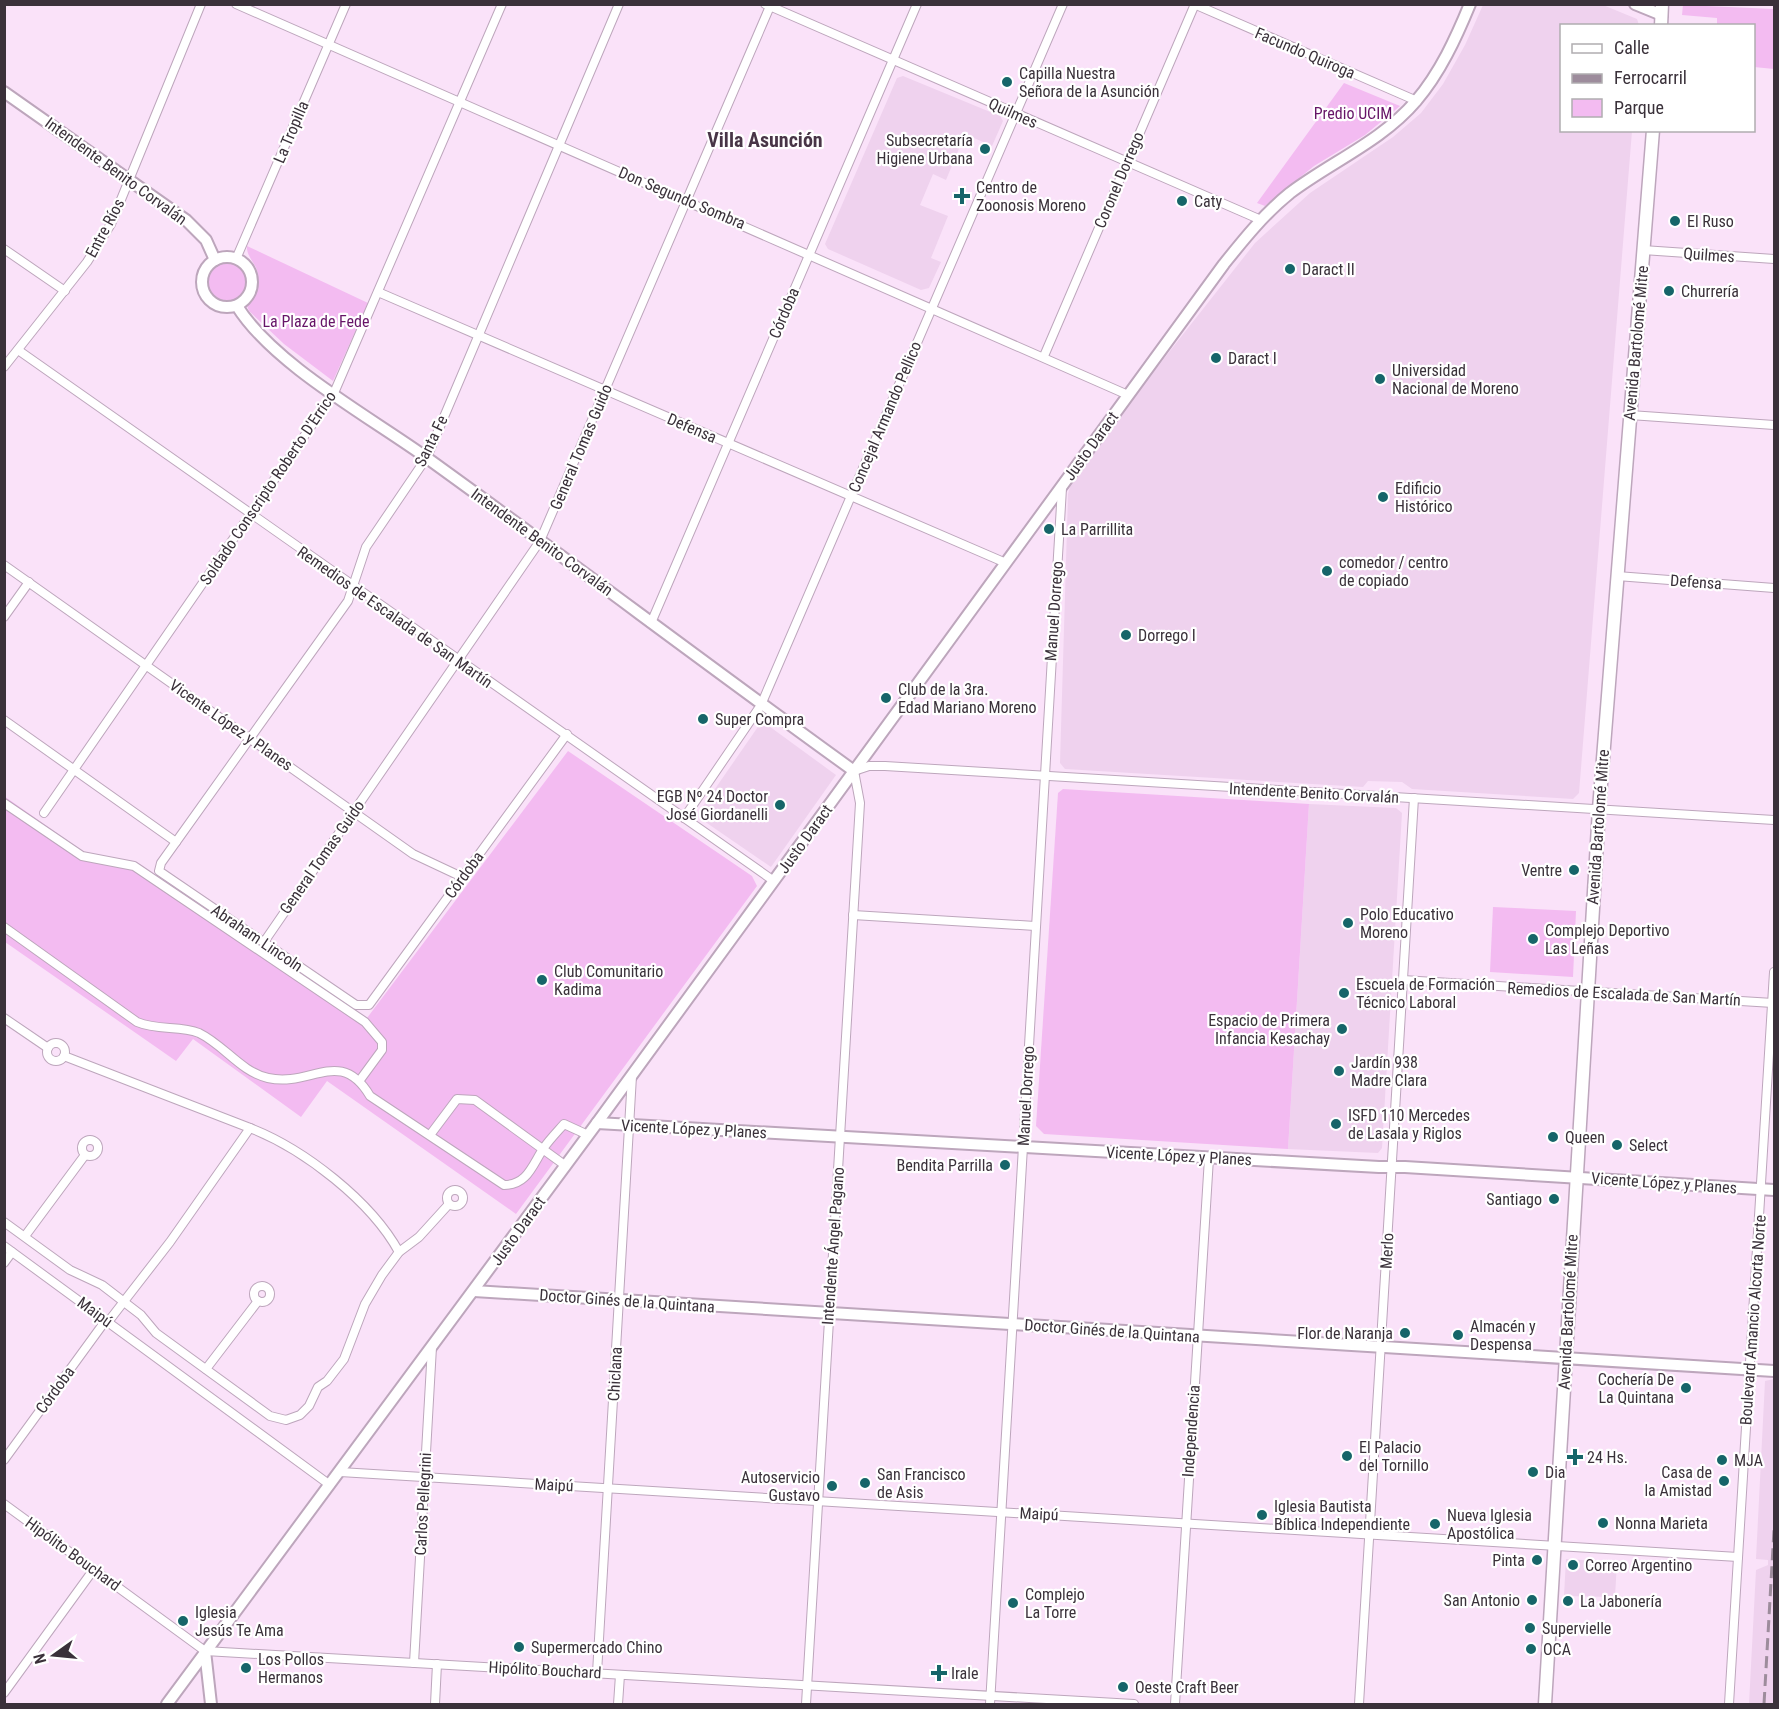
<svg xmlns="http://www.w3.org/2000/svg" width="1779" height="1709" viewBox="0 0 1779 1709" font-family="'Roboto Condensed',sans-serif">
<rect width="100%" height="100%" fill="#fae2f9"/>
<!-- built -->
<g fill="#efd2ee">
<polygon points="1483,5 1603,5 1637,19 1639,25 1562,26 1562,130 1632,131 1579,793 1573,799 1412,789 1402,782 1368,781 1363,787 1065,769 1060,763 1068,494 1073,474 1255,243 1310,193 1393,137 1421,113 1443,84 1465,45"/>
<polygon points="903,76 1000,116 1003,121 992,146 965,134 946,180 933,174 920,205 948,216 931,258 941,262 929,288 921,290 828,249 825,244 897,78"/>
<polygon points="762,721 836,775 771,867 701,819 699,812"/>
<polygon points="1309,804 1396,808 1402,813 1382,1148 1378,1153 1288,1149"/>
<polygon points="1774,1379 1774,1704 1749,1704 1756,1570 1768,1565 1768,1560 1756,1559 1765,1381"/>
<polygon points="1566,1559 1617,1562 1615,1597 1564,1596"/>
</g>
<!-- green -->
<g fill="#f3bbf1">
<polygon points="1683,5 1774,9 1774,69 1754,67 1754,26 1717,25 1717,18 1682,15"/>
<polygon points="1344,83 1400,106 1365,135 1314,166 1265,206 1257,203"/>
<path d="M 247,246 L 368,303 L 333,381 L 284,344 L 249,311 L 247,306 C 251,297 258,289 258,278 C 259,265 246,258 247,246 Z"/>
<circle cx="227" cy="282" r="25"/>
<polygon points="568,751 752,876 757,886 516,1214 327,1081 301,1117 193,1039 176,1061 5,942 4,796 91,857 138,863 367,1018"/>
<polygon points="1063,789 1309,804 1288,1149 1044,1134 1036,1126 1058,793"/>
<polygon points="1493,907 1576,911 1573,977 1490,972"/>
</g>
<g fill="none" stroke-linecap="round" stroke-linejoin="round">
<defs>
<g id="street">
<polyline points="236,4 1128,395"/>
<polyline points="765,4 1261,220"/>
<polyline points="1194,4 1417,101"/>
<polyline points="4,249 65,291"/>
<polyline points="1643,250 1774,259"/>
<polyline points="236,259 346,4"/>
<polyline points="378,292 1006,563"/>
<path d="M 18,350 C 269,529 522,705 774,881"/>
<polyline points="1044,356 1195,4"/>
<polyline points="4,367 87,262 111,224 201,4"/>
<polyline points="1630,415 1774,425"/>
<polyline points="4,565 413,854 462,877"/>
<polyline points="1617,576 1774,588"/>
<polyline points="4,617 29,582"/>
<polyline points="651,623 917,4"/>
<polyline points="4,720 176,842"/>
<polyline points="567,734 369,1005 356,1005 159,871 161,863 348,601 366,547 427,457 619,4"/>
<polyline points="4,803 82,856 134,866 365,1022 382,1042 382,1050 360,1080"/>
<polyline points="44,813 334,393 502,4"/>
<polyline points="684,818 761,705 1063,4"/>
<polyline points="853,915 1035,926"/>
<path d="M 4,927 L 137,1022 C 158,1031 180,1025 199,1033 C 224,1045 241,1072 268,1078 C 311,1088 340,1046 370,1096 L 504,1185 C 527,1185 532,1166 543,1149 C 549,1140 557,1132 564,1124 L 588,1135"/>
<polyline points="264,942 540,541 771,4"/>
<polyline points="1403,980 1773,1003"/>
<polyline points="4,1018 48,1048"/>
<circle cx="56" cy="1052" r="9"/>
<polyline points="64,1056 250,1128 170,1242 108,1322"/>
<path d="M 250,1128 C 304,1149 371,1201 399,1252"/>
<polyline points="430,1135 457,1099 475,1100 566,1166"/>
<circle cx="90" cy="1148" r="8"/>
<circle cx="455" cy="1198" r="8"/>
<polyline points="4,1222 70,1270 102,1285 141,1315 156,1333 270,1416 286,1420 300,1415 309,1406 318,1387 327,1381 344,1359 365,1304 382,1275 399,1252 419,1237 449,1204"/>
<polyline points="25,1236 85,1155"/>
<polyline points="4,1246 330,1485"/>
<polyline points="4,1263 12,1252"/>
<circle cx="262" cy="1294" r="8"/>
<polyline points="206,1369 258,1301"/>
<polyline points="4,1460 106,1320"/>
<polyline points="340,1472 1738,1557"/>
<polyline points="4,1504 205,1651 1134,1704"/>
<polyline points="414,1663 432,1347"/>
<polyline points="597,1673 632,1076"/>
<polyline points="4,1693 94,1569"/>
<polyline points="435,1704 437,1664"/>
<polyline points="618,1704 620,1675"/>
<polyline points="806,1704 860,803 854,771 869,766 885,766 1774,820"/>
<polyline points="990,1704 1062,488"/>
<polyline points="1175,1704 1209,1158"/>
<polyline points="1359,1704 1414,798"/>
<polyline points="1729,1704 1774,972"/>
</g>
<g id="secondary">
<polyline points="1635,4 1662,15"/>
<polyline points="4,92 186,220 206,240 215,260"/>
<circle cx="227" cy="282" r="25"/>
<path d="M 237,306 C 273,364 370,417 427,458 C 570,561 711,668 854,771"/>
<polyline points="597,1123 1379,1167 1405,1167 1774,1190"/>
<polyline points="474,1291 1774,1371"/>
<polyline points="205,1651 211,1704"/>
<path d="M 167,1704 L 597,1123 L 1224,264 C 1244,239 1265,213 1290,193 C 1331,162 1382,141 1416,101 C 1440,73 1456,38 1470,4"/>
</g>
<g id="primary">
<polyline points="1661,26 1662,4"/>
<polyline points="1545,1704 1599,809 1653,130"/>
</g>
</defs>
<!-- street casing -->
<use href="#street" stroke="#bda6bc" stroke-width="10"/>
<!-- secondary casing -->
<use href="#secondary" stroke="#bda6bc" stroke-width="14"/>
<!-- primary casing -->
<use href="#primary" stroke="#bda6bc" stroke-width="15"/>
<!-- street -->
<use href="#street" stroke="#fff" stroke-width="8"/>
<!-- secondary -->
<use href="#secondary" stroke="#fff" stroke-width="10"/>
<!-- primary -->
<use href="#primary" stroke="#fff" stroke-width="12"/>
<!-- rail -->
<polyline stroke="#9d8c9c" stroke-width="3" stroke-dasharray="12 6" stroke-linecap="butt" points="1764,1704 1774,1530"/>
</g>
<!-- markers -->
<g fill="#166569" stroke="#fff" stroke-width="2">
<circle cx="1007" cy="82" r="6"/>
<circle cx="985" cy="149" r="6"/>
<path d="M959 187h6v6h6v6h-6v6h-6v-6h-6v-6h6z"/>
<circle cx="1182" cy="201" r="6"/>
<circle cx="1675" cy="221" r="6"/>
<circle cx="1290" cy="269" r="6"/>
<circle cx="1669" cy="291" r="6"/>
<circle cx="1216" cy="358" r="6"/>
<circle cx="1380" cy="379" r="6"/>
<circle cx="1383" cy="497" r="6"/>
<circle cx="1049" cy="529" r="6"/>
<circle cx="1327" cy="571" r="6"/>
<circle cx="1126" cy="635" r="6"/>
<circle cx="886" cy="698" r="6"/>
<circle cx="703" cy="719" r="6"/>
<circle cx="780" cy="805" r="6"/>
<circle cx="1574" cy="870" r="6"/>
<circle cx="1348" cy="923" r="6"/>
<circle cx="1533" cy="939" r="6"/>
<circle cx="542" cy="980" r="6"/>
<circle cx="1344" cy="993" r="6"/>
<circle cx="1342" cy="1029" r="6"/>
<circle cx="1339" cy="1071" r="6"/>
<circle cx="1336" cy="1124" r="6"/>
<circle cx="1553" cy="1137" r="6"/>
<circle cx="1617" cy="1145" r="6"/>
<circle cx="1005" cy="1165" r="6"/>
<circle cx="1554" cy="1199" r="6"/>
<circle cx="1405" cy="1333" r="6"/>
<circle cx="1458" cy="1335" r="6"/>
<circle cx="1686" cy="1388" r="6"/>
<circle cx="1347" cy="1456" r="6"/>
<path d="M1572 1448h6v6h6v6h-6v6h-6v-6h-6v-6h6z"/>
<circle cx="1722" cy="1460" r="6"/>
<circle cx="1533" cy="1472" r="6"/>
<circle cx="1724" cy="1481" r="6"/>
<circle cx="865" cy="1483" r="6"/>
<circle cx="832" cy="1486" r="6"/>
<circle cx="1262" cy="1515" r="6"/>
<circle cx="1603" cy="1523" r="6"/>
<circle cx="1435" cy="1524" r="6"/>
<circle cx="1537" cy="1560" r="6"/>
<circle cx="1573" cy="1565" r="6"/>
<circle cx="1532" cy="1600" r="6"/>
<circle cx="1568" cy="1601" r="6"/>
<circle cx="1013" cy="1603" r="6"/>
<circle cx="183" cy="1621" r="6"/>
<circle cx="1530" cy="1628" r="6"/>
<circle cx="519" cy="1647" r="6"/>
<circle cx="1531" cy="1649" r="6"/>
<circle cx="246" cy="1668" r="6"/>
<path d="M936 1664h6v6h6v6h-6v6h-6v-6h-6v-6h6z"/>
<circle cx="1123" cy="1687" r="6"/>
</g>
<g text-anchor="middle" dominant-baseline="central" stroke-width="4.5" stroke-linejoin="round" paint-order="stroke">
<!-- street labels -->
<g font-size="16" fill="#3a313a" stroke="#fff">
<text transform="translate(1305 53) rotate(23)">Facundo Quiroga</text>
<text transform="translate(1013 113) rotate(24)">Quilmes</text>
<text transform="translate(291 132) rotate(-67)">La Tropilla</text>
<text transform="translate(116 171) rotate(36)">Intendente Benito Corvalán</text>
<text transform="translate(1119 180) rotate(-67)">Coronel Dorrego</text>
<text transform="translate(682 198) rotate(23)">Don Segundo Sombra</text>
<text transform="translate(105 228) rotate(-62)">Entre Ríos</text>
<text transform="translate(1709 255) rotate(4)">Quilmes</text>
<text transform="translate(784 313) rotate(-67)">Córdoba</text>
<text transform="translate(1636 343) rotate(-85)">Avenida Bartolomé Mitre</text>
<text transform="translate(885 417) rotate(-67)">Concejal Armando Pellico</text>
<text transform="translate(692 428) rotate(23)">Defensa</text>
<text transform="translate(431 441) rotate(-64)">Santa Fe</text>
<text transform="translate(1091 446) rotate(-54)">Justo Daract</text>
<text transform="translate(581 447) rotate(-67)">General Tomas Guido</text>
<text transform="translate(268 488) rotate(-56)">Soldado Conscripto Roberto D'Errico</text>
<text transform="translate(542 542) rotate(36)">Intendente Benito Corvalán</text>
<text transform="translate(1696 582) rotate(4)">Defensa</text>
<text transform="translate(1054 611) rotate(-86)">Manuel Dorrego</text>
<text transform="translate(395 617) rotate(35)">Remedios de Escalada de San Martín</text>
<text transform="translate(231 725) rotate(35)">Vicente López y Planes</text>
<text transform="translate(1314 793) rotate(3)">Intendente Benito Corvalán</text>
<text transform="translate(1598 827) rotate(-86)">Avenida Bartolomé Mitre</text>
<text transform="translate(805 839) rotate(-54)">Justo Daract</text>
<text transform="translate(322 857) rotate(-55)">General Tomas Guido</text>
<text transform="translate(464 875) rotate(-54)">Córdoba</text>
<text transform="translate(257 938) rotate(34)">Abraham Lincoln</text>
<text transform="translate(1624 994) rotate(3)">Remedios de Escalada de San Martín</text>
<text transform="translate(1026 1096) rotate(-87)">Manuel Dorrego</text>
<text transform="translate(694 1129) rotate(3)">Vicente López y Planes</text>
<text transform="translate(1179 1156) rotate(3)">Vicente López y Planes</text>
<text transform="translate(1664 1183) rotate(4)">Vicente López y Planes</text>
<text transform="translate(518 1231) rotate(-54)">Justo Daract</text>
<text transform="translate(833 1246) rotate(-86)">Intendente Ángel Pagano</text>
<text transform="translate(1387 1251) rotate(-87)">Merlo</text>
<text transform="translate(627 1301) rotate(4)">Doctor Ginés de la Quintana</text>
<text transform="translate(95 1312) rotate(36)">Maipú</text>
<text transform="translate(1568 1312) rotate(-87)">Avenida Bartolomé Mitre</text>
<text transform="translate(1753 1320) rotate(-86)">Boulevard Amancio Alcorta Norte</text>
<text transform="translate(1112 1331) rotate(4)">Doctor Ginés de la Quintana</text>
<text transform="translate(615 1374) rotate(-87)">Chiclana</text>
<text transform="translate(55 1390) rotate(-54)">Córdoba</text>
<text transform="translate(1191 1431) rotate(-86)">Independencia</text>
<text transform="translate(554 1485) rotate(3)">Maipú</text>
<text transform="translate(423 1504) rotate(-87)">Carlos Pellegrini</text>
<text transform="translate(1039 1514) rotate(3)">Maipú</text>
<text transform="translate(73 1554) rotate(36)">Hipólito Bouchard</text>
<text transform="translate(545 1670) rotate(3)">Hipólito Bouchard</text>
</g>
<!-- poi labels -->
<g font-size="16" fill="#3a313a" stroke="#fff" text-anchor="start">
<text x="1019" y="73">Capilla Nuestra<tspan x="1019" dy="18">Señora de la Asunción</tspan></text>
<text x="973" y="140" text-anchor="end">Subsecretaría<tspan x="973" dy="18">Higiene Urbana</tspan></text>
<text x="976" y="187">Centro de<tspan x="976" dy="18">Zoonosis Moreno</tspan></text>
<text x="1194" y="201">Caty</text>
<text x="1687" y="221">El Ruso</text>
<text x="1302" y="269">Daract II</text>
<text x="1681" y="291">Churrería</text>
<text x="1228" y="358">Daract I</text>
<text x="1392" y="370">Universidad<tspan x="1392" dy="18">Nacional de Moreno</tspan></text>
<text x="1395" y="488">Edificio<tspan x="1395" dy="18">Histórico</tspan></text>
<text x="1061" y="529">La Parrillita</text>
<text x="1339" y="562">comedor / centro<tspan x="1339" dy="18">de copiado</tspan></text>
<text x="1138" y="635">Dorrego I</text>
<text x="898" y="689">Club de la 3ra.<tspan x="898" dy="18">Edad Mariano Moreno</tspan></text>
<text x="715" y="719">Super Compra</text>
<text x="768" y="796" text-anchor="end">EGB Nº 24 Doctor<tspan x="768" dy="18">José Giordanelli</tspan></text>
<text x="1562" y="870" text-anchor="end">Ventre</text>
<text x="1360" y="914">Polo Educativo<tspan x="1360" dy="18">Moreno</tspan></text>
<text x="1545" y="930">Complejo Deportivo<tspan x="1545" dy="18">Las Leñas</tspan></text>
<text x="554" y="971">Club Comunitario<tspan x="554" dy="18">Kadima</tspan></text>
<text x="1356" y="984">Escuela de Formación<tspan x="1356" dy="18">Técnico Laboral</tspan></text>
<text x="1330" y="1020" text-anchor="end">Espacio de Primera<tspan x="1330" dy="18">Infancia Kesachay</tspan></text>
<text x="1351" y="1062">Jardín 938<tspan x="1351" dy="18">Madre Clara</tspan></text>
<text x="1348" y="1115">ISFD 110 Mercedes<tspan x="1348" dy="18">de Lasala y Riglos</tspan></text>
<text x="1565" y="1137">Queen</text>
<text x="1629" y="1145">Select</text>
<text x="993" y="1165" text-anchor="end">Bendita Parrilla</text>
<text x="1542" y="1199" text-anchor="end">Santiago</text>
<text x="1470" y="1326">Almacén y<tspan x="1470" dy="18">Despensa</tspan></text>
<text x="1393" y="1333" text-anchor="end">Flor de Naranja</text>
<text x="1674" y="1379" text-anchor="end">Cochería De<tspan x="1674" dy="18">La Quintana</tspan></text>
<text x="1359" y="1447">El Palacio<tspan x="1359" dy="18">del Tornillo</tspan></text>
<text x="1587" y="1457">24 Hs.</text>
<text x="1734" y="1460">MJA</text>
<text x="1545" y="1472">Dia</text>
<text x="1712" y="1472" text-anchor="end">Casa de<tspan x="1712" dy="18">la Amistad</tspan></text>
<text x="877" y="1474">San Francisco<tspan x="877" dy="18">de Asis</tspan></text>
<text x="820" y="1477" text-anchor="end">Autoservicio<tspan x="820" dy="18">Gustavo</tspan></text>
<text x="1274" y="1506">Iglesia Bautista<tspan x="1274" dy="18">Bíblica Independiente</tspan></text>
<text x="1447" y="1515">Nueva Iglesia<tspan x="1447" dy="18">Apostólica</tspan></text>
<text x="1615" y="1523">Nonna Marieta</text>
<text x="1525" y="1560" text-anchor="end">Pinta</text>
<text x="1585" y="1565">Correo Argentino</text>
<text x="1025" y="1594">Complejo<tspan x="1025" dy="18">La Torre</tspan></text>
<text x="1520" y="1600" text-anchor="end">San Antonio</text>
<text x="1580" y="1601">La Jabonería</text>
<text x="195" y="1612">Iglesia<tspan x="195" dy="18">Jesús Te Ama</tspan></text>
<text x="1542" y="1628">Supervielle</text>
<text x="531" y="1647">Supermercado Chino</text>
<text x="1543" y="1649">OCA</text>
<text x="258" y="1659">Los Pollos<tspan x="258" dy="18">Hermanos</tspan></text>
<text x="951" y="1673">Irale</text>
<text x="1135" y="1687">Oeste Craft Beer</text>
</g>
<!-- park labels -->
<g font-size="16" fill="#661467" stroke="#fff">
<text x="1353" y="113">Predio UCIM</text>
<text x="316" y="321">La Plaza de Fede</text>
</g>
<!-- quarter labels -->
<g font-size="20" font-weight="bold" fill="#483547" stroke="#fff">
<text x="765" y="140">Villa Asunción</text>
</g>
</g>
<!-- border -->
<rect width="1779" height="1709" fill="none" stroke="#3a313a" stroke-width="12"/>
<!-- legend -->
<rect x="1560" y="24" width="195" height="108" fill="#ffffff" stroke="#b0adb0" stroke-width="1.5"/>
<rect x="1572" y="44" width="30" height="9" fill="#ffffff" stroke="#b0adb0" stroke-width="1.5"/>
<text x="1614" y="54" font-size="18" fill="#3a313a">Calle</text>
<rect x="1572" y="74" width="30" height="9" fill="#9d8c9c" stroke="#b0adb0" stroke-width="1.5"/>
<text x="1614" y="84" font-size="18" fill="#3a313a">Ferrocarril</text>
<rect x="1572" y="99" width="30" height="18" fill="#f3bbf1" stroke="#b0adb0" stroke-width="1.5"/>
<text x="1614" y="114" font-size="18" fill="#3a313a">Parque</text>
<!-- north arrow -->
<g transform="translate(54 1655) rotate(255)" stroke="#ffffff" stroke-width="4.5" paint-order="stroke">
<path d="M0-4.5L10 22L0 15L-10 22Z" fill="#3a313a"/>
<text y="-9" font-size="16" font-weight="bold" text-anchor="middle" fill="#3a313a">N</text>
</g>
</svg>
